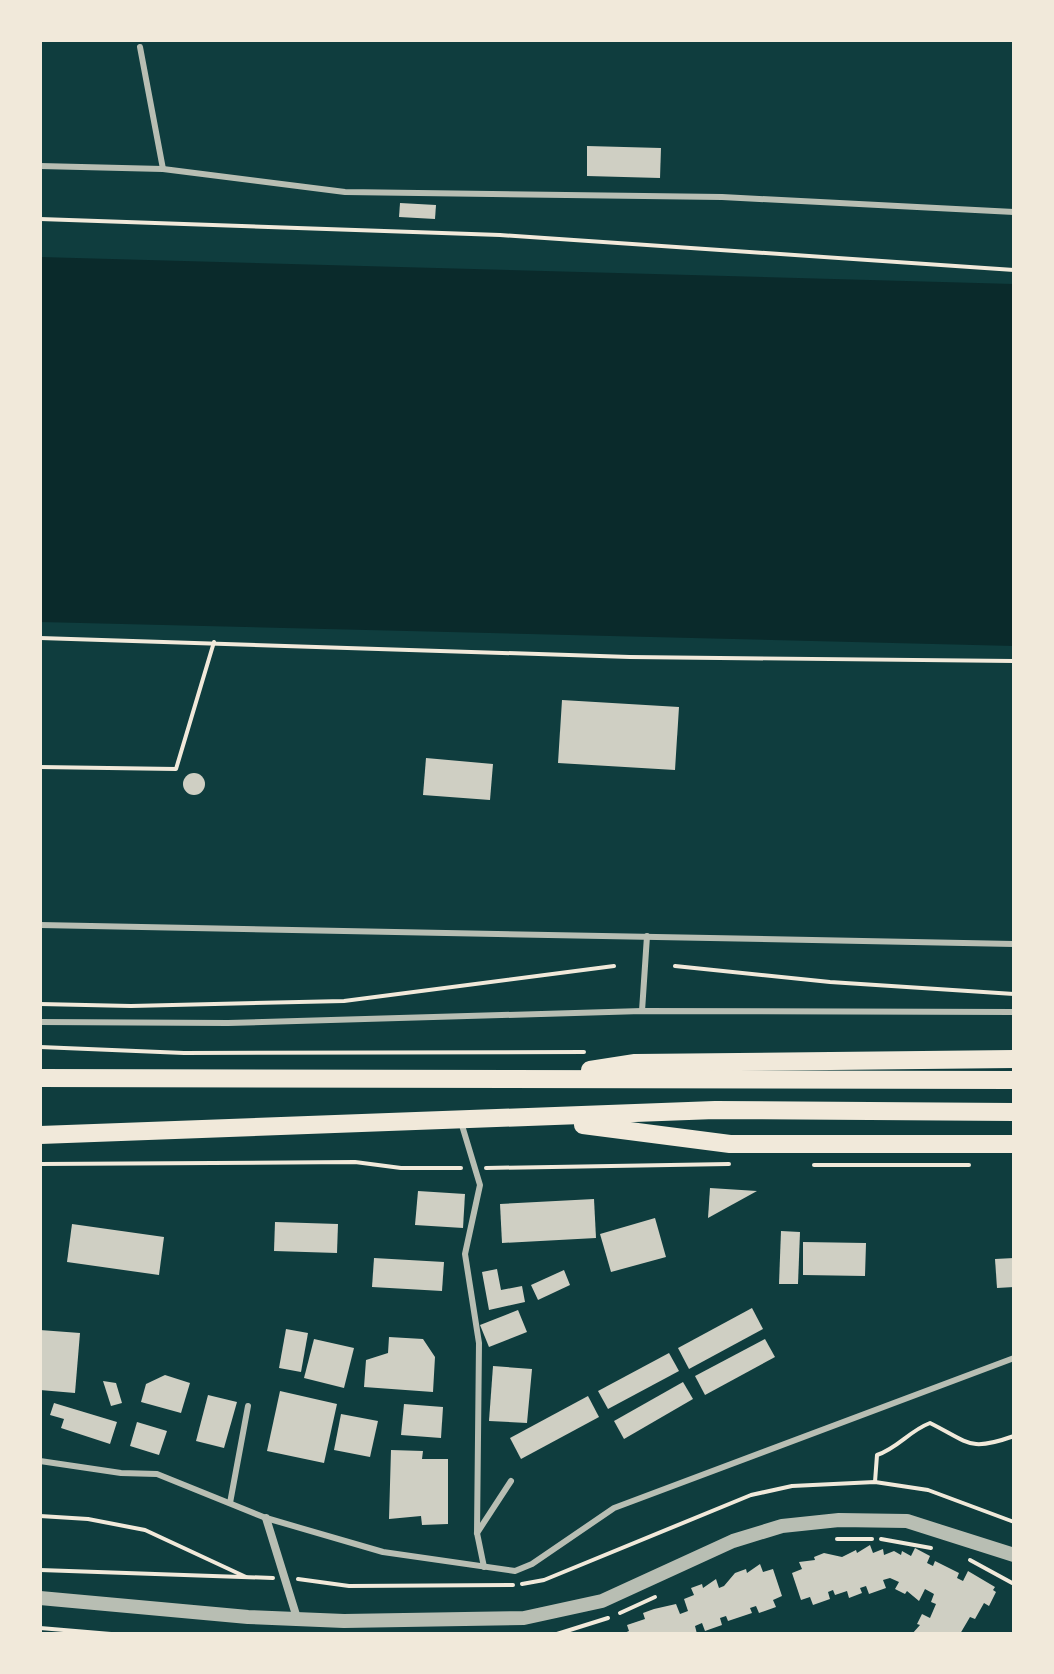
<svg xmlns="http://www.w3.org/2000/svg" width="1054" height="1674" viewBox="0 0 1054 1674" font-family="Ubuntu,sans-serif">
<rect width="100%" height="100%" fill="#0f3d3e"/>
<!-- water -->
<polygon fill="#0a2a2b" points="40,257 1014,284 1014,646 40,622"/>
<!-- building -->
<g fill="#cfcfc3">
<polygon points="587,146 661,148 660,178 587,176"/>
<polygon points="400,203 436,205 435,219 399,217"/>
<polygon points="562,700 679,707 675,770 558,763"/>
<polygon points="426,758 493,764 490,800 423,795"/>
<circle cx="194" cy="784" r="11"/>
<polygon points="710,1188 757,1191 708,1218"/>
<polygon points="418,1191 465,1194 463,1228 415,1225"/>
<polygon points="594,1199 596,1238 502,1243 500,1204"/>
<polygon points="655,1218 666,1257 611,1272 600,1234"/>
<polygon points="275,1222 338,1224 337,1253 274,1251"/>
<polygon points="72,1224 164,1237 159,1275 67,1262"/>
<polygon points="781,1231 800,1232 798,1284 779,1284"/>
<polygon points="803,1242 866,1243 865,1276 803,1275"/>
<polygon points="374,1258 444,1262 442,1291 372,1287"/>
<polygon points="1014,1258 1014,1287 997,1288 995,1259"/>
<polygon points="497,1269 501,1290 522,1286 525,1302 489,1310 482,1272"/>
<polygon points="564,1270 570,1285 538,1300 531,1285"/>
<polygon points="752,1308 763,1329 689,1369 678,1348"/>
<polygon points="518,1310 527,1332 489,1347 480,1325"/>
<polygon points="286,1329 308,1333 301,1372 279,1368"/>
<polygon points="40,1330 80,1333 75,1393 40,1390"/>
<polygon points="389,1337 423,1339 435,1357 433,1392 364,1387 366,1360 388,1353"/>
<polygon points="314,1339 354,1348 344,1388 304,1378"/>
<polygon points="765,1339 775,1357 705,1395 695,1376"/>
<polygon points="669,1353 679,1371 608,1409 598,1391"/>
<polygon points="493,1366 532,1369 527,1423 489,1421"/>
<polygon points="165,1375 190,1383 181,1413 141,1402 146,1384"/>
<polygon points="103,1381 116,1383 122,1403 111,1406"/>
<polygon points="683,1382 693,1399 624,1439 614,1421"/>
<polygon points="280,1391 337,1404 324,1463 267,1451"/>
<polygon points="208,1395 237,1402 224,1448 196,1441"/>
<polygon points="588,1396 599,1417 521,1459 510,1438"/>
<polygon points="54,1403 117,1422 110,1444 61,1428 64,1419 50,1415"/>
<polygon points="404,1404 443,1407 441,1438 401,1435"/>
<polygon points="341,1414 378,1421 370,1457 334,1450"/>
<polygon points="137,1422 167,1431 159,1455 130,1446"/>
<polygon points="391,1450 423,1451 422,1459 448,1459 448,1524 422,1525 421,1516 389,1519"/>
<polygon points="870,1545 873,1553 883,1549 884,1555 894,1551 901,1555 902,1551 911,1556 915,1548 930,1556 927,1563 933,1566 935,1561 959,1573 957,1578 963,1581 968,1571 995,1587 993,1590 996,1592 989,1606 984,1603 975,1619 970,1617 960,1634 912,1634 920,1625 917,1624 922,1614 930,1618 936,1604 931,1602 934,1594 925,1589 919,1601 907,1591 905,1594 895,1589 899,1582 890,1578 883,1580 886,1588 869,1594 866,1586 860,1588 862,1593 849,1598 847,1591 835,1595 833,1590 828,1592 830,1599 813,1605 810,1597 801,1600 792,1573 802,1569 799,1562 815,1560 814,1557 824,1553 842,1557 856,1550 857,1553"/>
<polygon points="760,1564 763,1572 773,1569 782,1596 773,1600 776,1607 759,1613 756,1606 750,1608 752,1613 728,1621 726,1616 720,1618 722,1625 705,1631 702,1623 695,1626 697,1634 622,1634 629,1631 627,1625 645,1619 643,1613 654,1609 676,1604 680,1614 688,1611 684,1599 694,1595 691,1588 702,1584 703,1588 716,1579 719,1588 724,1586 735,1573 746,1569 747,1573"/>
</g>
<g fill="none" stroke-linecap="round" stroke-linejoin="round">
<!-- path -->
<g stroke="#f1e9da" stroke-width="4">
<polyline points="40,219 500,235 1014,270"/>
<polyline points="40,638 630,657 1014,661"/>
<polyline points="40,767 176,769 214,642"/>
<polyline points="675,966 830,982 1014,994"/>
<polyline points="40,1004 131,1006 344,1001 614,966"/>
<polyline points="40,1047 184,1053 584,1052"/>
<polyline points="40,1164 355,1162 401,1168 461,1168"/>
<polyline points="814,1165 969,1165"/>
<polyline points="486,1168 729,1164"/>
<path d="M 875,1482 L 877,1455 C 898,1448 909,1431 930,1423 C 970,1443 969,1452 1014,1436"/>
<polyline points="40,1516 88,1519 145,1530 246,1577"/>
<polyline points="837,1539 872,1539"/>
<polyline points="881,1539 931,1548"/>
<polyline points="970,1560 1014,1584"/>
<polyline points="40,1570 273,1578"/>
<polyline points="298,1579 349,1586 513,1585"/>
<polyline points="522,1584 544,1580 751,1495 792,1486 875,1482 928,1490 1014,1522"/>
<polyline points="620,1613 655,1597"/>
<polyline points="40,1628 111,1634"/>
<polyline points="557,1634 608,1618"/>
</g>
<!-- service -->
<g stroke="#b8beb3" stroke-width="6">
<polyline points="140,47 163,169"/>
<polyline points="40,166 163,169 345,192 722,197 1014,212"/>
<polyline points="40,925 1014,944"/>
<polyline points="642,1011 647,936"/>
<polyline points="40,1022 228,1023 642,1011 1014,1012"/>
<polyline points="461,1122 480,1185 465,1254 479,1343 477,1533 484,1567"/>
<polyline points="40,1461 121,1473 157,1474 266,1518 383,1552 515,1571 532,1564 614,1508 1014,1358"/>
<polyline points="230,1503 248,1406"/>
<polyline points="477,1533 511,1481"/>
</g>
<!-- minor -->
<polyline stroke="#b8beb3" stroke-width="8" points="266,1518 297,1618"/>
<!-- tertiary -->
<polyline stroke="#b8beb3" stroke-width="14" points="40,1598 248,1617 344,1621 524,1618 602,1601 733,1541 782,1526 839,1520 907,1521 1014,1555"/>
<!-- primary -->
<g stroke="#f1e9da" stroke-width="18">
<polyline points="590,1070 635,1063 1014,1059"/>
<polyline points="40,1078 1014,1080"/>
<polyline points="583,1125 730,1144 1014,1144"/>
<polyline points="40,1135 715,1110 1014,1112"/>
</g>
</g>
<!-- border -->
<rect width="1054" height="1674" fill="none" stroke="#f1e9da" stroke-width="84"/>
</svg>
